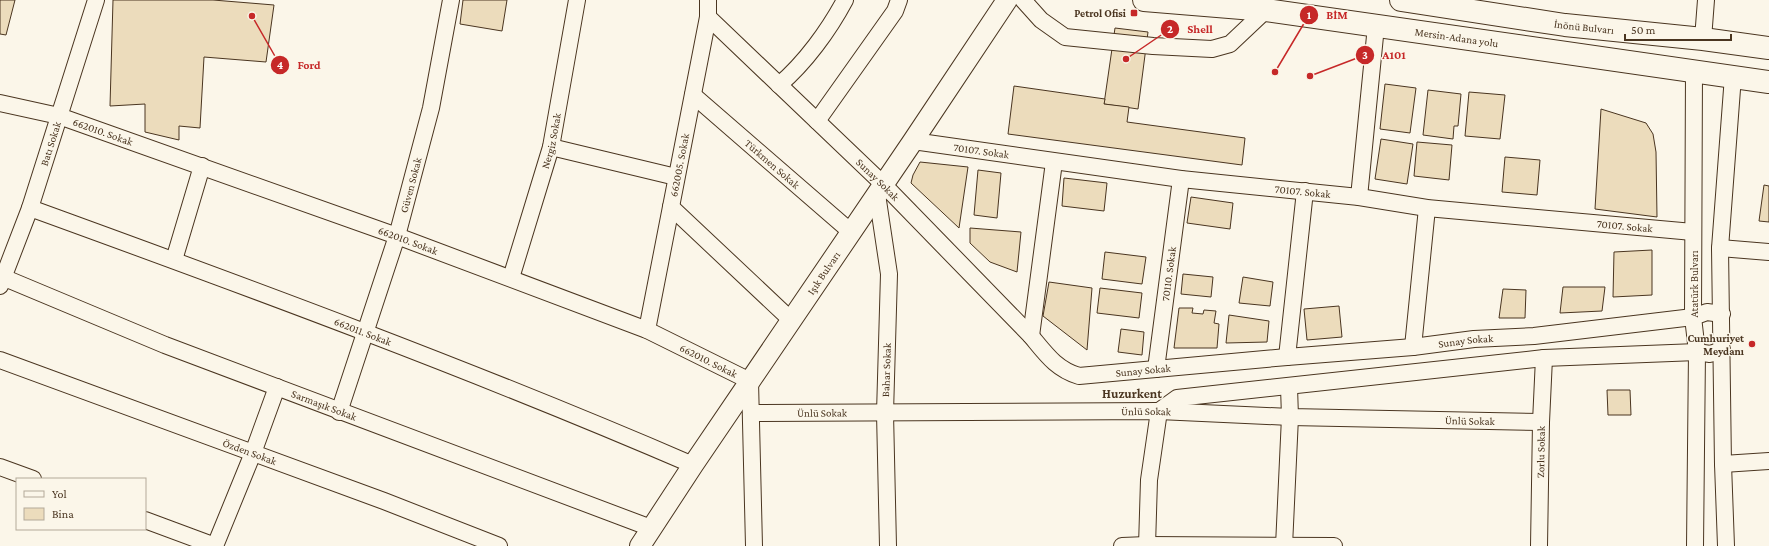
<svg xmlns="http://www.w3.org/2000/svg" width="1769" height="546" viewBox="0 0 1769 546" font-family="'Crimson Pro',serif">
<rect width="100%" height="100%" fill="#fbf6e9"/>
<!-- building -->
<g fill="#ecdcbc" stroke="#4a3520">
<polygon points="0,0 15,0 6,35 0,34"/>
<polygon points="113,0 213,0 274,5 266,62 204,57 200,128 179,126 179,140 145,132 145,104 110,106"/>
<polygon points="463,0 507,0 502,31 460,24"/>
<polygon points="1115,28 1148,32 1138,109 1104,104"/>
<polygon points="1385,84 1416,88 1410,133 1380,129"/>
<polygon points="1014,86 1105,99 1104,104 1129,107 1127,122 1245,138 1242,165 1008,134"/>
<polygon points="1428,90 1461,94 1458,126 1454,126 1453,139 1423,135"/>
<polygon points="1469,92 1505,95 1500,139 1465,136"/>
<polygon points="1601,109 1646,123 1653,134 1656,152 1657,217 1595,209"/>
<polygon points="1381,139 1413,144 1407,184 1375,179"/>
<polygon points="1417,142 1452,145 1449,180 1414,176"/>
<polygon points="1505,157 1540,160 1537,195 1502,192"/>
<polygon points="920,162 968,167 959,228 911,183 913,175"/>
<polygon points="978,170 1001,173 997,218 974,215"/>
<polygon points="1064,178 1107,183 1104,211 1062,206"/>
<polygon points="1764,185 1769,186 1769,222 1759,221"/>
<polygon points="1191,197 1233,203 1230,229 1187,223"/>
<polygon points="970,228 1021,232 1017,272 990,262 970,243"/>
<polygon points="1652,250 1652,295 1613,297 1614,252"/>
<polygon points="1105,252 1146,257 1142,284 1102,279"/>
<polygon points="1183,274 1213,277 1211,297 1181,294"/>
<polygon points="1243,277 1273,282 1270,306 1239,303"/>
<polygon points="1049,282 1092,288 1087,350 1043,316"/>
<polygon points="1563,287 1605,287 1602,311 1560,313"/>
<polygon points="1100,288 1142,293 1139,318 1097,313"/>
<polygon points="1503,289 1526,290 1525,318 1499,318"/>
<polygon points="1339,306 1342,337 1307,340 1304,309"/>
<polygon points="1179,308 1193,308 1192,313 1203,314 1204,310 1216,311 1214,323 1219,324 1217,348 1174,348"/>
<polygon points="1229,315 1269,321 1267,342 1226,343"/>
<polygon points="1121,329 1144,332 1142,355 1118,352"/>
<polygon points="1607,390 1630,390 1631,415 1608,415"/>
</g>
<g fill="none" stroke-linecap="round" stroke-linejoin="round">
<defs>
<g id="minor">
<polyline points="1023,0 1041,20 1065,37 1153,46 1212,49 1230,44 1266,10"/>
<path id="s1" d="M 708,17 L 884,185 L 1031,336 C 1046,354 1056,369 1079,376 L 1287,357 L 1413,347 L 1474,339 L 1534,336 L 1693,317 L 1707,312 L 1722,314"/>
<polyline points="1703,39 1706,0"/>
<polyline points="1694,71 1693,317 1697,352 1695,546"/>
<path d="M 779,85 C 805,63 829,30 845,0"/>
<path id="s2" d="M 693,95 L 851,232"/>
<path id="s3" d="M 0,103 L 59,116 L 397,236 L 647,330 L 750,381 L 754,546"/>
<polyline points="817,121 895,11 899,0"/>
<path id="s4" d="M 913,141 L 1181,179 L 1359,197 L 1427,208 L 1693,232"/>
<polyline points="551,147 676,177"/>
<polyline points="877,194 889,274 885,413 888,546"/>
<polyline points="1359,197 1376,26"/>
<polyline points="671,207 791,320"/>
<path id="s5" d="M 30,208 C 253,289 475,371 693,465"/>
<polyline points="1720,248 1769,252"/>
<polyline points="174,260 202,166"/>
<path id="s6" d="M 0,276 L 165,345 L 651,528"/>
<path id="s7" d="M 511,278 L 551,147 L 577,0"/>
<path id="s8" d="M 0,286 L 30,208 L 96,0"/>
<path id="s9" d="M 647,330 L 708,17 L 708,0"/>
<polyline points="1031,336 1054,162"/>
<polyline points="1413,347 1427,208"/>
<polyline points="1287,357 1305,191"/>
<path id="s10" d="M 0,360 L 384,501 L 499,546"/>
<path id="s11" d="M 1156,369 L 1181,179"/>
<path id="s12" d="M 339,412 L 397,236 L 431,108 L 451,0"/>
<path id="s13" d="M 751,413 L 1159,411 L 1290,417 L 1541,422"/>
<polyline points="1723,464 1769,461"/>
<polyline points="0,467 33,479"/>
<polyline points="145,520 215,546"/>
<polyline points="215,546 253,453 277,387"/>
<polyline points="1122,546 1147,545 1334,546"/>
<polyline points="1147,546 1149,480 1159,411 1177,398 1544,358 1697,352 1710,354 1722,350"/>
<polyline points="1284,546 1290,417 1289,387"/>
<path id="s14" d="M 1539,546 L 1541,422 L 1544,358"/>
<polyline points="1726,546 1723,464 1720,248 1733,76"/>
</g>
<g id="major">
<path id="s15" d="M 640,546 L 693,465 L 913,141 L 1007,0"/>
</g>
<g id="highway">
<path id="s16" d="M 1144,0 L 1266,10 L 1769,82"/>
<path id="s17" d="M 1401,0 L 1565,25 L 1703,39 L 1769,48"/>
</g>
</defs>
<!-- minor casing -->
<use href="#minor" stroke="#4a3520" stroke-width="18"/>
<!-- major casing -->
<use href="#major" stroke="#4a3520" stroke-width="22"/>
<!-- highway casing -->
<use href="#highway" stroke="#4a3520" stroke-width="24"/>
<!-- minor -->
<use href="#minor" stroke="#fbf6e9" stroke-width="16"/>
<!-- major -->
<use href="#major" stroke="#fbf6e9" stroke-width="20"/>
<!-- highway -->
<use href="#highway" stroke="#fbf6e9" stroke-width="22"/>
</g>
<!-- markers -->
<g fill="#c62828" stroke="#fbf6e9" stroke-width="1.5">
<rect x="1130" y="9" width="8" height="8" rx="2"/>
<circle cx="1752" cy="344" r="4"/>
</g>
<g text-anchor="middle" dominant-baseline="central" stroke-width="3" stroke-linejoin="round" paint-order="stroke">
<!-- poi labels -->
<g font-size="11" font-weight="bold" fill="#4a3520" stroke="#fbf6e9" text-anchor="end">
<text x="1126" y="13">Petrol Ofisi</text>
<text x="1744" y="338">Cumhuriyet<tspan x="1744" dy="13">Meydanı</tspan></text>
</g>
<!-- street labels -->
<g font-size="11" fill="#4a3520" stroke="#fbf6e9">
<text stroke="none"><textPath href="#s17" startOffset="185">İnönü Bulvarı</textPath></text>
<text stroke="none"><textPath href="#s16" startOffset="315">Mersin-Adana yolu</textPath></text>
<text stroke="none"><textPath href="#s3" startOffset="107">662010. Sokak</textPath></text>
<text stroke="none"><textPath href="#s7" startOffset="143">Nergiz Sokak</textPath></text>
<text stroke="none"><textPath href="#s8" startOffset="151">Batı Sokak</textPath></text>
<text stroke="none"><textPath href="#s4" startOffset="69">70107. Sokak</textPath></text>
<text stroke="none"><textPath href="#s2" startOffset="105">Türkmen Sokak</textPath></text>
<text stroke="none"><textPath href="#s9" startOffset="168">662005. Sokak</textPath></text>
<text stroke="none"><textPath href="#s1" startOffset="235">Sunay Sokak</textPath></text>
<text stroke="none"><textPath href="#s12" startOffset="238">Güven Sokak</textPath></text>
<text stroke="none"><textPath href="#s4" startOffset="393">70107. Sokak</textPath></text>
<text stroke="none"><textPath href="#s4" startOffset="717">70107. Sokak</textPath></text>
<text stroke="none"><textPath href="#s3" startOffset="431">662010. Sokak</textPath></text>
<text stroke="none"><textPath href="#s15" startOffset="329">Işık Bulvarı</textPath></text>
<text stroke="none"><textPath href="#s11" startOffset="96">70110. Sokak</textPath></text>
<text transform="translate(1694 284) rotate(-90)">Atatürk Bulvarı</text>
<text stroke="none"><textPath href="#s5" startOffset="355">662011. Sokak</textPath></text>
<text stroke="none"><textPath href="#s1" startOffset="906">Sunay Sokak</textPath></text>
<text stroke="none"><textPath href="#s3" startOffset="755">662010. Sokak</textPath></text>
<text transform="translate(886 370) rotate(-88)">Bahar Sokak</text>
<text stroke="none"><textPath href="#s1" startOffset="582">Sunay Sokak</textPath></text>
<text stroke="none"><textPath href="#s6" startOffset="349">Sarmaşık Sokak</textPath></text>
<text stroke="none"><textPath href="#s13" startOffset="395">Ünlü Sokak</textPath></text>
<text stroke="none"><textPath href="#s13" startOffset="71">Ünlü Sokak</textPath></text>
<text stroke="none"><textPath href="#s13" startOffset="719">Ünlü Sokak</textPath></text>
<text stroke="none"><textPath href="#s10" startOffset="266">Özden Sokak</textPath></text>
<text stroke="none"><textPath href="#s14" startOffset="94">Zorlu Sokak</textPath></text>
</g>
<!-- quarter labels -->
<g font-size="13" font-weight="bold" fill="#4a3520" stroke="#fbf6e9">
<text x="1132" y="393">Huzurkent</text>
</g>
</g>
<!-- callouts -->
<path fill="none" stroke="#c62828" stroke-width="1.5" d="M1275 72L1309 15M1126 59L1170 29M1310 76L1365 55M252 16L280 65"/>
<g fill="#c62828" stroke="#fbf6e9" stroke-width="1.5">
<circle cx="1275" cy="72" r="4"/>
<circle cx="1126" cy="59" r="4"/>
<circle cx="1310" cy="76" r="4"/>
<circle cx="252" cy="16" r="4"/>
<circle cx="1309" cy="15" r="10"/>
<circle cx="1170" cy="29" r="10"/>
<circle cx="1365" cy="55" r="10"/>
<circle cx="280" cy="65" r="10"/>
</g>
<g font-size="12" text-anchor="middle" font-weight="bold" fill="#fff">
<text x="1309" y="19">1</text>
<text x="1170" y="33">2</text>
<text x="1365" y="59">3</text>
<text x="280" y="69">4</text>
</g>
<g font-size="12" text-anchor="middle" font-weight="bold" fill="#c62828" stroke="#fbf6e9" stroke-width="3" stroke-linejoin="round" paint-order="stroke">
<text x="1337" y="19">BİM</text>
<text x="1200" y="33">Shell</text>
<text x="1394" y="59">A101</text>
<text x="309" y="69">Ford</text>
</g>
<!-- legend -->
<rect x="16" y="478" width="130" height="52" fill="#fbf6e9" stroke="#b4a999"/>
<rect x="24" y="491" width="20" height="6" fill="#fbf6e9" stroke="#b4a999"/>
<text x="52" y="498" font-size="12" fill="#4a3520">Yol</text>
<rect x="24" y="508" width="20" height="12" fill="#ecdcbc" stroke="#b4a999"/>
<text x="52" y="518" font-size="12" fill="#4a3520">Bina</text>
<!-- scale -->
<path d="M1625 34v6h106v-6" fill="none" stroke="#4a3520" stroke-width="2"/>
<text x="1631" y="34" font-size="12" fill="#4a3520" stroke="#fbf6e9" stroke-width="3" paint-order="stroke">50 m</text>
</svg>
